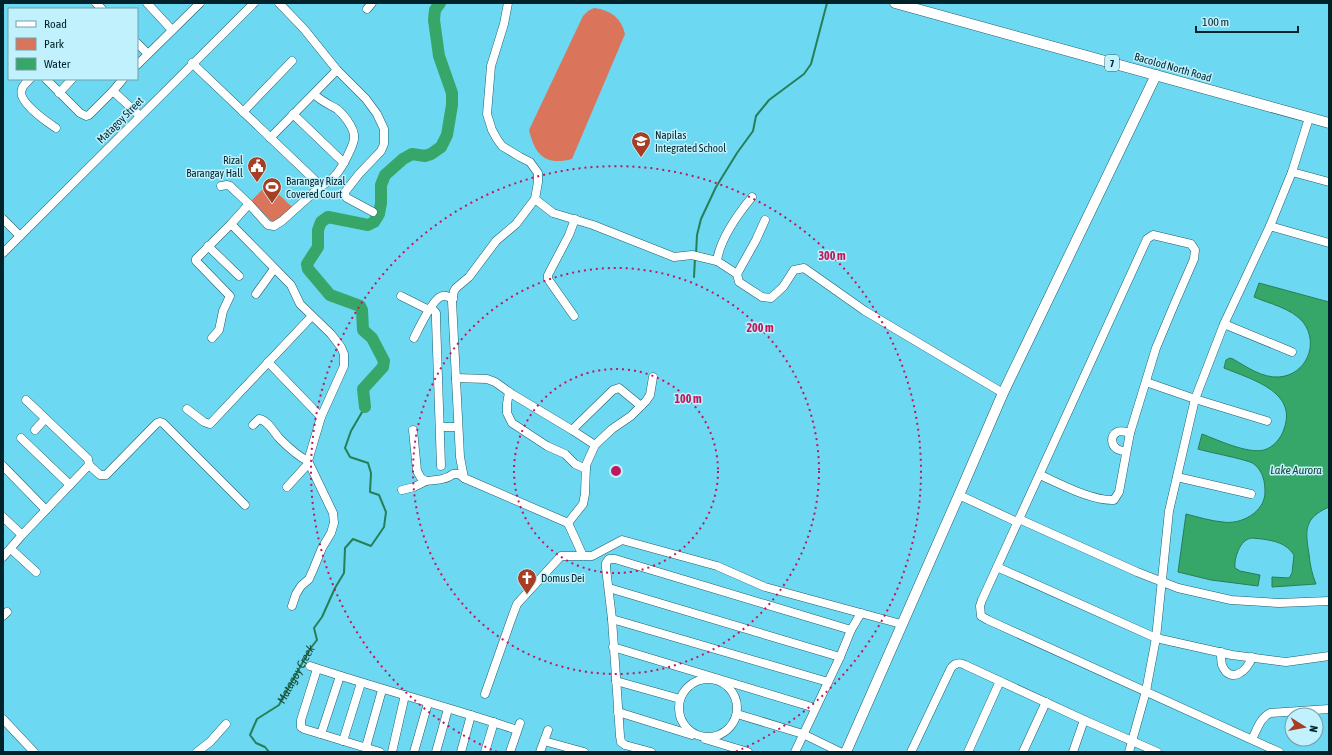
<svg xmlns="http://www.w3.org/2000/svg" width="1332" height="755" viewBox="0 0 1332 755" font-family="'Asap Condensed',sans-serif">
<rect width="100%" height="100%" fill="#6cd8f2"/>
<!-- green -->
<g fill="#da755c">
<path d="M 594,8 C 611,10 621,18 625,34 L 572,159 C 545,166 535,155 529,130 L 583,16 L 588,11 Z"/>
<polygon points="268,184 292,207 275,225 251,201"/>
</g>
<!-- water -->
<path fill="#37a769" stroke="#267f56" d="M 1259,283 L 1329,302 L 1329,507 C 1304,518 1305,530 1309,554 C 1310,565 1312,574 1316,584 L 1272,587 L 1272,577 L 1289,578 L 1292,573 L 1294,555 C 1286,543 1275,541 1262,539 C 1259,539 1255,538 1252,538 C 1240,539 1234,558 1235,568 L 1240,571 L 1260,575 L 1258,586 L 1211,580 L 1178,572 L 1186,514 C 1198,517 1211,521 1223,522 C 1241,525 1265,512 1265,492 C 1265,482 1263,471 1254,464 C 1250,460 1207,452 1198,449 L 1202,434 C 1218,440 1247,454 1264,450 C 1274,447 1281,438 1284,429 C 1298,391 1250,379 1224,368 L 1226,360 L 1230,358 L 1233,359 C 1247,367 1262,378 1279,377 C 1306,375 1320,344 1303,322 C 1291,308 1270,304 1254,297 Z"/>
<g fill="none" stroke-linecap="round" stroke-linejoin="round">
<!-- stream -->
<g stroke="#267f56" stroke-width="2">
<polyline points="696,254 697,235 701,219 716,187 737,153 753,131 756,116 769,100 804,74 811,64 827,3"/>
<polyline points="694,277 695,258"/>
<path id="s1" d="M 269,752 L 265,747 L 256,743 L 250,735 L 257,719 L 279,705 L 310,649 L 317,640 L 314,628 L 322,617 L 335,588 L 344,573 L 345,548 L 353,539 L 371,546 L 384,527 L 386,512 L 379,495 L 370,492 L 371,473 L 368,463 L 350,457 L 345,448 L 351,431 L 365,407"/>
</g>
<!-- river -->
<polyline stroke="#37a769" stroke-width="12" points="365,407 363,389 383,367 384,361 372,338 363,330 362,310 360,306 330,295 308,269 307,264 318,247 318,230 321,222 328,217 368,225 374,222 379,214 381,203 381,185 385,175 403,159 412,154 425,156 431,154 441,147 447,135 452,105 452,93 439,56 434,20 435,10 440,3"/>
<defs>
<g id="minor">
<polyline points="96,3 102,9"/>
<polyline points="147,3 172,30"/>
<polyline points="279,3 304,29 337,70 366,99 377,114 384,129 384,144 381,151 359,174 345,192 345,195 347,198 373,212"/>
<polyline points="508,3 504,24 491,66 487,114 492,130 497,139 502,146 520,157 530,162 538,173 538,182 535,199 516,224 496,241 469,277 456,288 454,291 452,301 460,457 464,478 568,523 583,556"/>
<polyline points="367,9 372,3"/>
<polyline points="137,43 148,54"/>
<polyline points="192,63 321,186 282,221 274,226 268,225 249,204 231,224 291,285 300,304 331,334 341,347 344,354 344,366 321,417 308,461 333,513 334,523 331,533 322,548 313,570 309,579 301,586 296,594 292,606"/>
<polyline points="137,65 200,3"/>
<path d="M 30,79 C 27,82 23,85 22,89 C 16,101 47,122 56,128"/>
<polyline points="46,79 80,113 86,116 89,115 113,91 123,79"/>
<polyline points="113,91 140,116"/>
<polyline points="59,93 72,79"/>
<path d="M 314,94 C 321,101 328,104 337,109 C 341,112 344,116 347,120 C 358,135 355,141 347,157 C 341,169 334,180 321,186"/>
<polyline points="243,112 292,61"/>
<polyline points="293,114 344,163"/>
<polyline points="270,138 337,70"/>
<polyline points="1292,172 1329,182"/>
<polyline points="221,186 227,185 230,186 249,204"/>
<path d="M 752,197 C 738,214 720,239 717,261 L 737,274 L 739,282 L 762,297 L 771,298 L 783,287 L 794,270 L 804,268 L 865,311 L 1003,393"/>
<polyline points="535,199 553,213 593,225 674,257 692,255 717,261"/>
<polyline points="3,219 20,236"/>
<polyline points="1270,226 1329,243"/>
<polyline points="208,246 239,276"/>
<polyline points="3,253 254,3"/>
<polyline points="737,274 756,240 765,220"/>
<polyline points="256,294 274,269"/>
<polyline points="401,296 429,310"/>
<polyline points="431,307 436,313 436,320 441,466"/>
<polyline points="574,316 548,279 548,275 569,235 575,219"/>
<polyline points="1224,324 1292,352"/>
<polyline points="212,338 219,330 223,311 230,296 196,261 196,259 231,224"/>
<path d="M 414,338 C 419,328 431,302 440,297 C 445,294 449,297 453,299"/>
<polyline points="268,362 321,417"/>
<polyline points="456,378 487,379 495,382 512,394 572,430"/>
<polyline points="1146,382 1195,399 1267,421"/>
<polyline points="509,392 507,404 507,413 512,423 547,446 565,454 575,464 586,469"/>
<polyline points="26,400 88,459 89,465"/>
<polyline points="187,409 204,422 210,424 311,317"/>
<path d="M 253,425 L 259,419 C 268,420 274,433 280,439 C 288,447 297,456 308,461"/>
<polyline points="440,427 458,427"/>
<polyline points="35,430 45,419"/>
<path d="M 413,430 L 417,471 L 421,478 L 426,481 C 436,480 446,480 453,474 L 459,474 L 464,478"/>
<polyline points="21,438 70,485"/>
<polyline points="595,445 572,430 613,390 619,388 641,406"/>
<path d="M 1126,452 C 1123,451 1119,450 1117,449 C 1111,445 1110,436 1117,432 C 1121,430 1126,432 1130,433"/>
<polyline points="3,466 46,510"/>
<path d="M 1040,475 C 1061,484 1091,501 1114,500 L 1119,492 L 1130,433 L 1156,348 L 1174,305 L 1194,259 L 1195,250 L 1191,244 L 1153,235 L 1147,239 L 982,600 L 980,606 L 981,616 L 988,620 L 1279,752"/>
<polyline points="1177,477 1251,494"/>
<polyline points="287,487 308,464"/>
<polyline points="402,490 414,487 426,481"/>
<polyline points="959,495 1017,522"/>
<polyline points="3,517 22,535 89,465 100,475 106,475 157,423 160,422 163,423 245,505"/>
<polyline points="1019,519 1137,572 1178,588 1231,600 1279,603 1329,601"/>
<polyline points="568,523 583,504 585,494 586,465 595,445 612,429 631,416 646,401 650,395 653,377"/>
<polyline points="11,549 36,572"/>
<polyline points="3,557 22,535"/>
<polyline points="997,567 1156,638 1232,655 1286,662 1329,656"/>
<polyline points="609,588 840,657"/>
<polyline points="3,616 7,612"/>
<polyline points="612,619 828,682"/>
<polyline points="613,647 815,708"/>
<path d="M 1221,652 C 1221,657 1221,661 1222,665 C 1230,685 1248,671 1252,657"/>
<path d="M 310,666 C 379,689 449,707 517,730"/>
<polyline points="317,669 301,720 301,727 304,729 380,752"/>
<circle cx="708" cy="708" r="29"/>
<polyline points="616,681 680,699"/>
<polyline points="485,694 511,620 517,604 561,556 592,556 622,540 717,566 765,587 901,624"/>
<polyline points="618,712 692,735"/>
<polyline points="737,714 803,734 840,752"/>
<polyline points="3,719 34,752"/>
<polyline points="321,734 340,676"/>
<polyline points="705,739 748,752"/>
<path d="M 1252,739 C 1257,730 1260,718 1270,713 L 1329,709"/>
<polyline points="343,741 361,683"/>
<polyline points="544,741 584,752"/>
<polyline points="366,747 382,690"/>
<polyline points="197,752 210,742 226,724"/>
<polyline points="392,752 405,695"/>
<polyline points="414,752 428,703"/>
<polyline points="436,752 448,709"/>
<polyline points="461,752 471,715"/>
<polyline points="485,752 494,722"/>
<polyline points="510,752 520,723"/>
<polyline points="540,752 548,730"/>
<polyline points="651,752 625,745 621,742 620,736 612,619 606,568 606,563 609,559 615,559 851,630"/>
<polyline points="795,752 840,657 851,630 861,613"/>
<path d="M 911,752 L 951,668 C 955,663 959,662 965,665 L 1084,720 L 1157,752"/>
<polyline points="968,752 1000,681"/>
<polyline points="1023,752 1046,702"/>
<polyline points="1073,752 1084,720"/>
<polyline points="1129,752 1146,691 1156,638 1169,511 1195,399 1224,324 1270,226 1292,172 1309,118"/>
</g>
<g id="major">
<polyline points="895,3 1329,123"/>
<polyline points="846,752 959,495 1003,393 1156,75"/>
</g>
</defs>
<!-- minor casing -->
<use href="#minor" stroke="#235e6b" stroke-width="9"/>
<!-- major casing -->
<use href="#major" stroke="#235e6b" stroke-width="11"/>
<!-- minor -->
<use href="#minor" stroke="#fff" stroke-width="8"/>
<!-- major -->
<use href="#major" stroke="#fff" stroke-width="10"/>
</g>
<!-- distance rings -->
<g fill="none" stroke="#c2185b" stroke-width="2" stroke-dasharray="2 4">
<circle cx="616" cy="471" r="102"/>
<circle cx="616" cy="471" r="203"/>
<path d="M497 752A305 305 0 1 1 735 752"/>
</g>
<!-- icons -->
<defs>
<symbol id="school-pin" viewBox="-11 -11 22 30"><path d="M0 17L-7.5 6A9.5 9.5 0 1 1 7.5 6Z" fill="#a73e24" stroke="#c0f1fd"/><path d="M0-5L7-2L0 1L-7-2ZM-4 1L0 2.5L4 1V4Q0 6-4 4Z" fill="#fff"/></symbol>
<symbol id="civic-pin" viewBox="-11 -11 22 30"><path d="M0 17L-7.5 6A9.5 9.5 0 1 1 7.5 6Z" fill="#a73e24" stroke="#c0f1fd"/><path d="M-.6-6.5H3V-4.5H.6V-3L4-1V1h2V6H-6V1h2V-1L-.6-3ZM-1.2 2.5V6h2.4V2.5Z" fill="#fff"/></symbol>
<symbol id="stadium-pin" viewBox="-11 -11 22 30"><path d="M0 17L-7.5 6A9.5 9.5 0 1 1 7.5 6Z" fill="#a73e24" stroke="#c0f1fd"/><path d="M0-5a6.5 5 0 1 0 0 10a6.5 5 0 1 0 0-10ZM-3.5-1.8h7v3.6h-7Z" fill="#fff"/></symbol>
<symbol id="church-pin" viewBox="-11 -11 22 30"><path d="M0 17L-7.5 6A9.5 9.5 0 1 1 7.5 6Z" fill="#a73e24" stroke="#c0f1fd"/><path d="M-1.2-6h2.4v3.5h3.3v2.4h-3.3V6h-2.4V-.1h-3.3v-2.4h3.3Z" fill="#fff"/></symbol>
</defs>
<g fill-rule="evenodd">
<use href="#school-pin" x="630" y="130" width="22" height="30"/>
<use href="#civic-pin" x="246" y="155" width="22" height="30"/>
<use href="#stadium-pin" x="261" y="176" width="22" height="30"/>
<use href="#church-pin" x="516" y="567" width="22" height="30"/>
</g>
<g text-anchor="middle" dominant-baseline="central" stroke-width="3" stroke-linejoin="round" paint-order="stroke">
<!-- shield labels -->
<rect fill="#c0f1fd" stroke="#3a616a" stroke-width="1" x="1105" y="55" width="14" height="16" rx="3"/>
<g font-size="10" font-weight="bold" fill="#00232b">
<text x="1112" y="63">7</text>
</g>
<!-- street labels -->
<g font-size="11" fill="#00232b" stroke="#c0f1fd">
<text transform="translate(1173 67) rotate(16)">Bacolod North Road</text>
<text transform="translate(120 120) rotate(-45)">Matagoy Street</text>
</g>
<!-- poi labels -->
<g font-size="11" fill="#00232b" stroke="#c0f1fd" text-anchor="start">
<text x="655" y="135">Napilas<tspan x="655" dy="13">Integrated School</tspan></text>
<text x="243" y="160" text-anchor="end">Rizal<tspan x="243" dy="13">Barangay Hall</tspan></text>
<text x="286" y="181">Barangay Rizal<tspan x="286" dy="13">Covered Court</tspan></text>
<text x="541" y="578">Domus Dei</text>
</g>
<!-- water labels -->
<g font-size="12" font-style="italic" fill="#1a462c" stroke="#c0f1fd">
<text x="1296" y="470">Lake Aurora</text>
<text stroke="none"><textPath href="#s1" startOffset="105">Matagoy Creek</textPath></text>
</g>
</g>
<circle cx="616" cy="471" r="6" fill="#c2185b" stroke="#c0f1fd" stroke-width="2"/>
<g font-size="12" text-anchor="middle" font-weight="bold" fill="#c2185b" stroke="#c0f1fd" stroke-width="3" stroke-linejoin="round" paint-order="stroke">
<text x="832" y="260">300 m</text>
<text x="760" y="332">200 m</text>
<text x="688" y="403">100 m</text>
</g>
<!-- border -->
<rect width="1332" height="755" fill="none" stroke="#00232b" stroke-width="8"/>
<!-- legend -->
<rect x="8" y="8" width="130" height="72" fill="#c0f1fd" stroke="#739fa9"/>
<rect x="16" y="21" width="20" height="6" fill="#ffffff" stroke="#739fa9"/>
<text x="44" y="28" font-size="12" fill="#00232b">Road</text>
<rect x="16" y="38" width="20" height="12" fill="#da755c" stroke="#739fa9"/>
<text x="44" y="48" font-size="12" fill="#00232b">Park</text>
<rect x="16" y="58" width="20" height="12" fill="#37a769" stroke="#739fa9"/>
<text x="44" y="68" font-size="12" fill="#00232b">Water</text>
<!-- north arrow -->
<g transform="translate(1304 727) rotate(101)"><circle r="19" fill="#c0f1fd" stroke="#739fa9"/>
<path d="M0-3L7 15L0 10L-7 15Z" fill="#a73e24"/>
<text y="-6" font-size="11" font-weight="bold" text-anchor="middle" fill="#00232b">N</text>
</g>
<!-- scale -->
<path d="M1196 26v6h102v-6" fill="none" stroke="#00232b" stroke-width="2"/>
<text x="1202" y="26" font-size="12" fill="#00232b" stroke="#c0f1fd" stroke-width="3" paint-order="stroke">100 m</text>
</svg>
